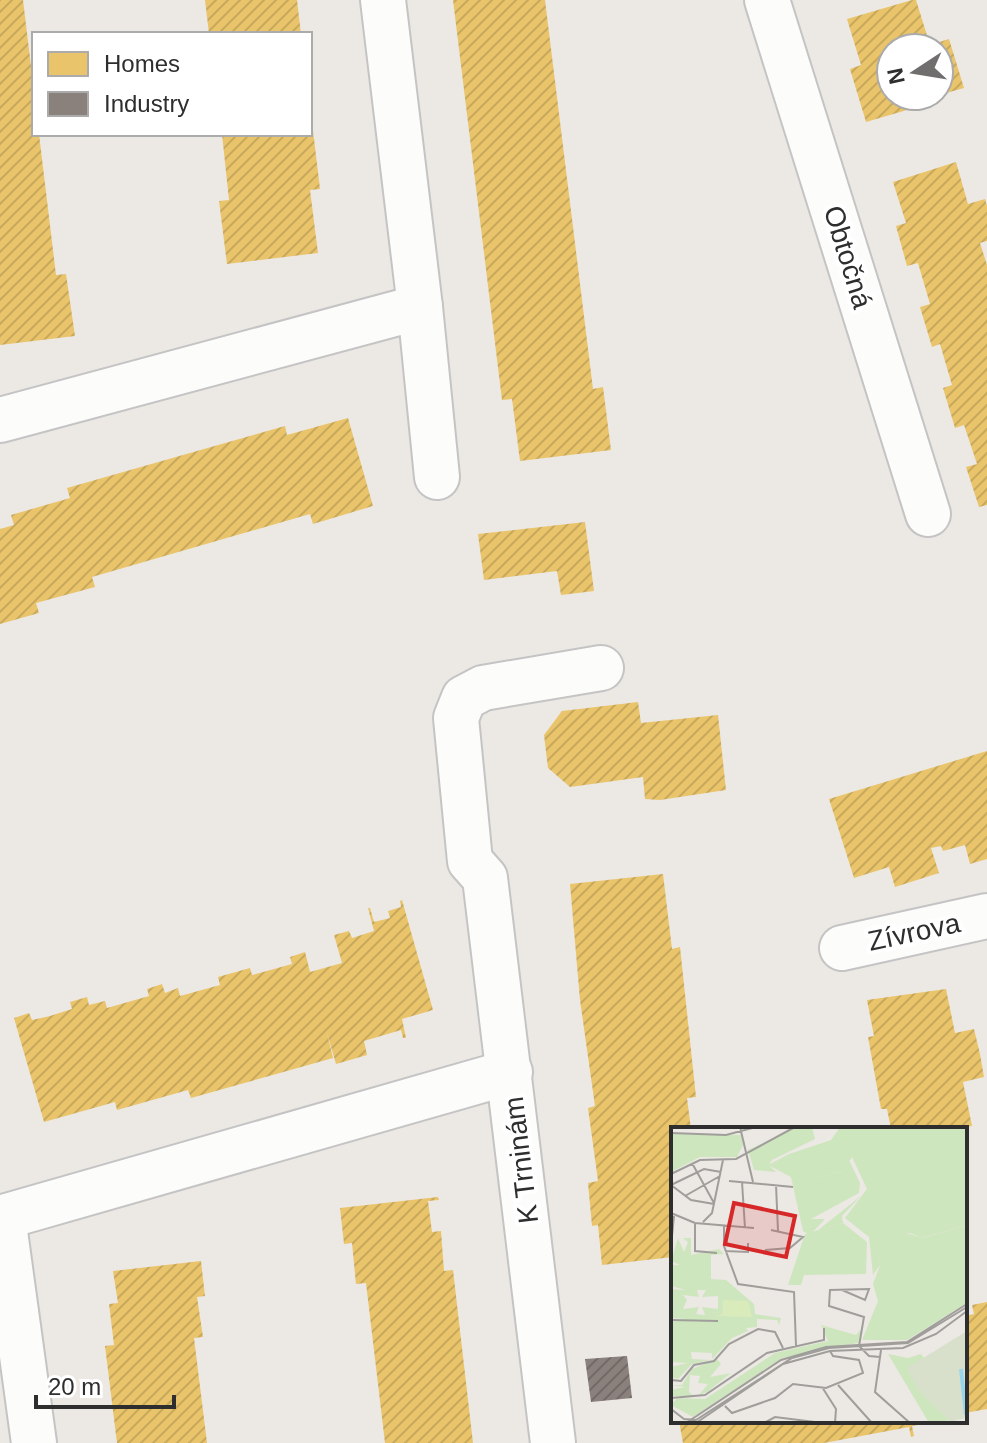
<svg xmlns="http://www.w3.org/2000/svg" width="987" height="1443" viewBox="0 0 987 1443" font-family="Helvetica,sans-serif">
<defs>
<pattern id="homes-hatch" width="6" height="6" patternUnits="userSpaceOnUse" patternTransform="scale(2)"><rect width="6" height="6" fill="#e9c46a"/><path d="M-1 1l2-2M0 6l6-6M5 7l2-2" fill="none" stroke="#c8a95c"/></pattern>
<pattern id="industry-hatch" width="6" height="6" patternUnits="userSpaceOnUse" patternTransform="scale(2)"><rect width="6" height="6" fill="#8a817c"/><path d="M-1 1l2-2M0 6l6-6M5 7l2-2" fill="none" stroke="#716a66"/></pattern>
</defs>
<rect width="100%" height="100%" fill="#ece8e4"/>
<!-- homes -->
<g fill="url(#homes-hatch)">
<polygon points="0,0 23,0 34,91 34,134 39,134 56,275 66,274 75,336 0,345"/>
<polygon points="205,0 297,0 301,34 209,34"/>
<polygon points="453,0 545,0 593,389 603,387 611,450 520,461 512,399 502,400"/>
<polygon points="912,0 916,0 930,45 949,39 964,88 939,95 939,48 891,48 891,96 934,97 922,100 924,105 866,122 850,69 861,65 847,19"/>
<polygon points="312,122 320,189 310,190 318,253 227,264 219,201 229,200 222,134 310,134"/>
<polygon points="956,162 968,204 985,199 987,206 987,241 980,243 987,265 987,505 979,507 966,467 977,464 964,425 955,428 943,388 952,385 940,344 932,347 920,307 930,304 918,263 907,266 896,226 906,223 893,182"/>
<polygon points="348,418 373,506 313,524 310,514 92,577 95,587 36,603 39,613 0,624 0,529 14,525 11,515 70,498 67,488 197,451 285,426 287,435"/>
<polygon points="585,522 594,591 561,595 557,571 484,580 478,534"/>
<polygon points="638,702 641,723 718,715 726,790 660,800 645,799 643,777 570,787 548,768 544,735 562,711"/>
<polygon points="987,751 987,859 970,864 965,845 943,851 941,846 931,848 939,873 895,887 889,867 854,878 829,799"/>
<polygon points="663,874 672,949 680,947 696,1097 687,1098 691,1129 673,1129 673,1257 602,1265 598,1225 592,1226 588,1183 598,1181 588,1108 595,1106 580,1000 570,884"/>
<polygon points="402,900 433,1010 402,1019 406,1038 403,1038 401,1030 364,1041 367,1055 336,1064 327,1033 333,1058 191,1098 188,1090 117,1110 115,1102 44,1122 14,1018 29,1013 32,1020 50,1016 72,1009 70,1002 87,997 89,1005 105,1001 107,1008 149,996 147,989 162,984 165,993 178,988 180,996 220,985 218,977 250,968 252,975 292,964 290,957 305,952 310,972 342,963 334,935 349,931 352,938 374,931 368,908 370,908 374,922 390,918 388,911 401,907 400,901"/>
<polygon points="946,989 955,1033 974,1029 980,1054 984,1077 963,1082 972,1126 956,1129 891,1129 887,1109 881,1109 868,1037 874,1036 867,1000"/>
<polygon points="438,1197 439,1200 428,1201 432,1232 441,1231 444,1271 453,1270 473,1443 385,1443 366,1283 356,1284 352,1243 344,1244 340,1208"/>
<polygon points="201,1261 205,1296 197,1297 203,1337 194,1338 207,1443 117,1443 105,1346 114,1345 109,1304 118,1303 113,1271"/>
<polygon points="987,1302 987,1409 965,1413 965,1316 974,1314 972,1305"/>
<polygon points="679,1421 930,1421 930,1423 912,1426 914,1436 911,1437 909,1427 824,1443 683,1443"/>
</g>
<!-- industry -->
<polygon fill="url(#industry-hatch)" points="627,1356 632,1398 591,1402 585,1359"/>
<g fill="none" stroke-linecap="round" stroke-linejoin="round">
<defs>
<g id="minor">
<polyline points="383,0 420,307 437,477"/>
<polyline points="767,0 928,514"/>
<polyline points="0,420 420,307"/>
<polyline points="842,948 987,916"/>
<polyline points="3,1217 34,1443"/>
<polyline points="0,1218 510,1072"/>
<polyline points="553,1443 485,878 470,861 456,718 464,698 483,688 601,668"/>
</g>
</defs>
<!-- minor casing -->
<use href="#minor" stroke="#c5c4c5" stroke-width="48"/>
<!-- minor -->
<use href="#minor" stroke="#fcfcfb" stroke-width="44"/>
</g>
<g text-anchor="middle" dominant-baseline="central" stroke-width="8" stroke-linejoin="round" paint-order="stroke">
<!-- street labels -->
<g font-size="28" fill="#2e2e2e" stroke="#fff">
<text transform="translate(848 257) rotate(73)">Obtočná</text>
<text transform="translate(914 932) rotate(-12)">Zívrova</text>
<text transform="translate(521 1160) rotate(-97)">K Trninám</text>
</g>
</g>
<!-- overview -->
<g transform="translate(671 1127)">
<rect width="296" height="296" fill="#ece8e4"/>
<path d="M 169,0 L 296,0 L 296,98 L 251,111 L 239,106 L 208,111 L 209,138 L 202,148 L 198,110 L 174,91 L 196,62 L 181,30 L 172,44 L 134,54 L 118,27 L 160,13 ZM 0,7 L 70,8 L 72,18 L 66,30 L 29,30 L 0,45 ZM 172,96 L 196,115 L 195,147 L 133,148 L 130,158 L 117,158 L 134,107 ZM 7,111 L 13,125 L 17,115 L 12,111 L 20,111 L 20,128 L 48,122 L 53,127 L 40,128 L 40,152 L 55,153 L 83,177 L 84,187 L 110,191 L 108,198 L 106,193 L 86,192 L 86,200 L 75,201 L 77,204 L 61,211 L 41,232 L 41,226 L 20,225 L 21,232 L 39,233 L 21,237 L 7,252 L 0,250 L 0,240 L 16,236 L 0,235 L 0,195 L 15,192 L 0,191 L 0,162 L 14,163 L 0,159 L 0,138 L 9,138 L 0,134 ZM 26,163 L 35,163 L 31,170 L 47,169 L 47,182 L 31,180 L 34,188 L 25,187 L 28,180 L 12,182 L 16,173 L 12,168 L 28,170 ZM 150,198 L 185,208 L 191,201 L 187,216 L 111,231 L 22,290 L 0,278 L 6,271 L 34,272 L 104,226 L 157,214 ZM 46,232 L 50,237 L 39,250 L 60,246 L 36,265 L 28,268 L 37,257 L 27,256 L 29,249 L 19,248 L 18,265 L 23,269 L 0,269 L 0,263 L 14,260 L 0,258 L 11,258 L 21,242 Z" fill="#cee6be" fill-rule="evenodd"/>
<path d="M 118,27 L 135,54 L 137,47 L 141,52 L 172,44 L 177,31 L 189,56 L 188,66 L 140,92 L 154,92 L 139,108 L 132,104 L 120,50 L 97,38 ZM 190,69 L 171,89 L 172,96 L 146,104 ZM 296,98 L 296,176 L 236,213 L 191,213 L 207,174 L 202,157 L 209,138 L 207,111 L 228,104 L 252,111 ZM 217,227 L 237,231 L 250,227 L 296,291 L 258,296 Z" fill="#cee6be"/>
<path d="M 296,204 L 296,290 L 280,295 L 249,265 L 236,241 Z" fill="#d8e0cc"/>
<path d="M 126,0 L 141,0 L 144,12 L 101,33 L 98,38 L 105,45 L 83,43 L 77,23 ZM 165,107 L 187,111 L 192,116 L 172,125 L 147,118 Z" fill="#cee6be"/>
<path d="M 52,173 L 77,174 L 81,190 L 46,189 L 51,187 Z" fill="#d9eabb"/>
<path fill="none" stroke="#99d6ec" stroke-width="4" d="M 290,242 L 295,288"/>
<path fill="none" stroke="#a09e9b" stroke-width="2" d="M 69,0 L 82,55M 0,6 L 55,8 L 85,0M 21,36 L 43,76M 0,47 L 29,33 L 65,32 L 124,0M 58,54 L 122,60M 71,55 L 74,101M 0,58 L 33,42 L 50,45M 0,58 L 20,73 L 43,77M 105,58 L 107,104M 14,69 L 49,49M 0,86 L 24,96 L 83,101M 32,95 L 41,86 L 52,33M 24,96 L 24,124 L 46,126M 53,99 L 53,119 L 67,157 L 123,165 L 125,219M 0,119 L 3,89M 94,123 L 119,121 L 132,110 L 100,103M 54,124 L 77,125 L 77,116M 171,163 L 194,173 L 198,162 L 159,163 L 158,179 L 193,190 L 188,219 L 198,229 L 209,230M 0,193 L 47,194M 210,223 L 204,265 L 239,296M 0,253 L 10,254 L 23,238 L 43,234 L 58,217 L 87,202 L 104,205 L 112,221M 167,258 L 201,296M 151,260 L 165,282 L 164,296M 0,271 L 34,268 L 96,226 L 153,213 L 153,201M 54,279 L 61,286 L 104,271 L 122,257 L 155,261 L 192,246 L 188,233 L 162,229 L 159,224M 0,282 L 13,292 L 25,293 L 121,231 L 158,221 L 237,216 L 296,180M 15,296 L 110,233 L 155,220 L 236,215 L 296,177M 25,296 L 112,237 L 159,224 L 232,221 L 265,207 L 296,184M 93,296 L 104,290 L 152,296"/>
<path fill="#d62828" fill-opacity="0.15" stroke="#d62828" stroke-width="4" d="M 63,76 L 124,89 L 115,130 L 54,117 Z"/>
<rect width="296" height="296" fill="none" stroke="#2e2e2e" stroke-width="4"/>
</g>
<!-- legend -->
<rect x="32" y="32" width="280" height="104" fill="#ffffff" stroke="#ababab" stroke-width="2"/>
<rect x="48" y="52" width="40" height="24" fill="#e9c46a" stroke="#ababab" stroke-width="2"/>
<text x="104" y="72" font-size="24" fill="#2e2e2e">Homes</text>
<rect x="48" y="92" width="40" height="24" fill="#8a817c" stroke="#ababab" stroke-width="2"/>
<text x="104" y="112" font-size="24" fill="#2e2e2e">Industry</text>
<!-- north arrow -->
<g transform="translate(915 72) rotate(258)"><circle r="38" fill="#ffffff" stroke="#ababab" stroke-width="2"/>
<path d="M0-6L14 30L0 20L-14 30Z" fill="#706f6e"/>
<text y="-12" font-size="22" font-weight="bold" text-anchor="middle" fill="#2e2e2e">N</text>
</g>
<!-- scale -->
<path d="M36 1395v12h138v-12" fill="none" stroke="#2e2e2e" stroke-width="4"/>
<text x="48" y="1395" font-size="24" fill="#2e2e2e" stroke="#ffffff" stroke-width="6" paint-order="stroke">20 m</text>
</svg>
